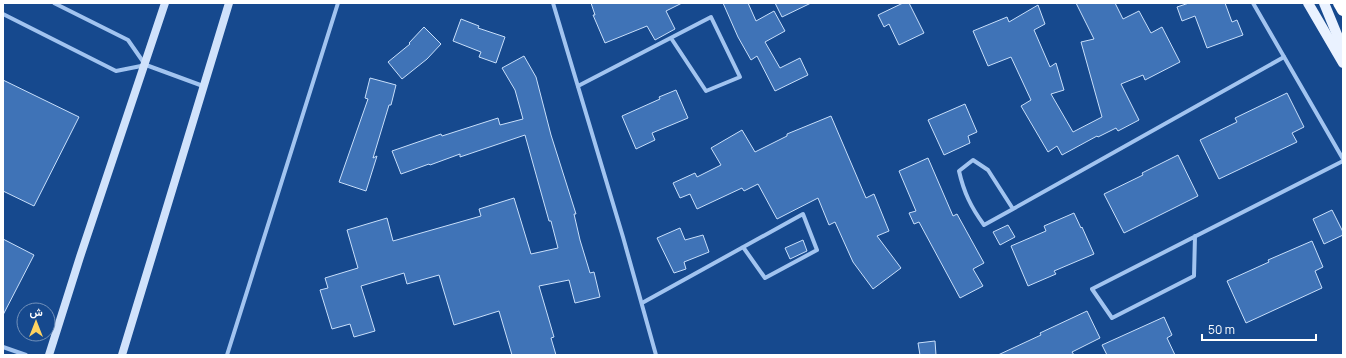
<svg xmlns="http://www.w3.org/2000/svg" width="1346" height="358" viewBox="0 0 1346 358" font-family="Manrope,Vazirmatn,sans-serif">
<rect width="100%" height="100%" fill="#16498e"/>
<!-- building -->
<g fill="#3f73b7" stroke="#c8dffb">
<polygon points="591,3 682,3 666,11 675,29 655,40 647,26 605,43 593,15 595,15"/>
<polygon points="723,3 748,3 756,21 774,11 785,31 765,42 780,68 800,58 808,75 775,91 757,56 751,60 738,37"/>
<polygon points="775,3 811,3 782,17"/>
<polygon points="903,3 909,3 924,33 899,45 889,24 884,27 878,15"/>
<polygon points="1076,3 1115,3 1123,19 1139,11 1151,33 1162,27 1180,62 1145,80 1143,75 1121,84 1139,120 1118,131 1116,128 1098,137 1097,136 1062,155 1057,146 1048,152 1021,106 1031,100 1011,57 988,66 973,31 1007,17 1009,22 1038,5 1045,24 1034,30 1050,67 1056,63 1064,90 1051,94 1073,132 1102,117 1081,42 1094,39"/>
<polygon points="1189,3 1225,3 1232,22 1237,20 1243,35 1207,48 1195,16 1182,21 1177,7"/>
<polygon points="461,19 479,26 478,28 505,37 496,63 479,57 481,52 453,41"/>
<polygon points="424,27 441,44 427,59 402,79 388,62 410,44 409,43"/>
<polygon points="524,56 536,77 551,135 576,214 574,214 580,240 590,273 594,272 600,297 575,303 569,280 539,286 554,337 551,338 556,355 512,355 499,311 454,325 439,275 407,284 404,273 361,286 375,331 354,337 350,324 332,329 320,290 328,288 325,278 358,268 347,230 387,218 393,241 481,216 479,209 514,198 531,254 558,248 551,221 549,221 525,135 460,157 460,154 430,165 429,164 401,174 392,151 441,134 442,136 498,118 500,125 523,119 515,90 502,68"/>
<polygon points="370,78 396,85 391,105 389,105 373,158 377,156 366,191 339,182 368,99 365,98"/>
<polygon points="3,80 79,117 34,206 3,191"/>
<polygon points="676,90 688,118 652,133 655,140 636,149 622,116 660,99 659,97"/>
<polygon points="1287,93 1304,127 1292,133 1297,142 1219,179 1200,140 1237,122 1235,118"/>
<polygon points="965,104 977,132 968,136 970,143 944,155 928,120"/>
<polygon points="831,116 866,198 874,194 889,231 877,236 901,268 873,289 853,262 835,222 829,225 818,198 777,219 758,184 744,191 742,188 697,209 690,194 680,198 673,183 695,173 697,177 721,165 711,148 742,130 755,152 787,136 787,134"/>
<polygon points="1178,155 1198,196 1124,233 1104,194 1143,175 1142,173"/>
<polygon points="928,158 953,216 957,214 984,263 973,269 983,286 960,298 919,222 914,224 909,213 916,211 899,171"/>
<polygon points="1332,210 1343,232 1343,235 1324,244 1313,219"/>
<polygon points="1074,213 1081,228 1082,227 1094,254 1054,271 1056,274 1028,286 1011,246 1046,231 1044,226"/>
<polygon points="1008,225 1015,237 1000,245 993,232"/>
<polygon points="680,228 685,240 703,235 709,252 684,262 686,269 674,273 657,238"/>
<polygon points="3,239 34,255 3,315"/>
<polygon points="803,240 807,251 790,259 785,248"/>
<polygon points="1312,241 1323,267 1315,271 1322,288 1246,323 1227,281 1269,262 1268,260"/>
<polygon points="1087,311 1100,338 1072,352 1074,355 998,355 1041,335 1040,333"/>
<polygon points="1164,317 1172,335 1167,338 1175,355 1107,355 1102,345"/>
<polygon points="935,341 936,355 920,355 918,343"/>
</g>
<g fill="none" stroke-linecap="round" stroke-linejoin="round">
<!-- street -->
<g stroke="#a2c4f0" stroke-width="4">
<polyline points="54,3 128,40 144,63"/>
<polyline points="553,3 623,237 656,355"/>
<polyline points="1253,3 1343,159"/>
<polyline points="3,14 116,71 146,65 203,86"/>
<polyline points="578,86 711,17 740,77 706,91 671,38"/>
<path d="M 1013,209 L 988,170 L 973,160 L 959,171 C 964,193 971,207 984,225 L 1013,209 L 1284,57"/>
<polyline points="1195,236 1194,276 1112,318 1092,289 1343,161"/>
<polyline points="642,303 803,214 817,250 765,278 743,247"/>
<polyline points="3,347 26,355"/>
<polyline points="227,355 338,3"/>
</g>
<!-- secondary -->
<g stroke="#d0e2fb" stroke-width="8">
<polyline points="49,355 80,257 165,3"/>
<polyline points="122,355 229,3"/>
</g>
<!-- primary -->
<g stroke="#eaf2ff" stroke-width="10">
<polyline points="1308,3 1343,63"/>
<polyline points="1324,3 1343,49"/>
</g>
<!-- highway -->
<polyline stroke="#fff" stroke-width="12" points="1339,3 1343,10"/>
</g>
<!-- border -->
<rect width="1346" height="358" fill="none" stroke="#ffffff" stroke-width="8"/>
<!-- north arrow -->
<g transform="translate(36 322)"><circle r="19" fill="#16498e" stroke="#7392bb"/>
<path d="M0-3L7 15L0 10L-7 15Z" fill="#ffd360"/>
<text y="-6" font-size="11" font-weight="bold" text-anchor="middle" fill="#ffffff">ش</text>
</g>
<!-- scale -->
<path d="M1202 334v6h114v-6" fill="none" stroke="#ffffff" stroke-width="2"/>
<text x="1208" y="334" font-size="12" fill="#ffffff" stroke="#16498e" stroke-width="3" paint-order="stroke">50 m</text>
</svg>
